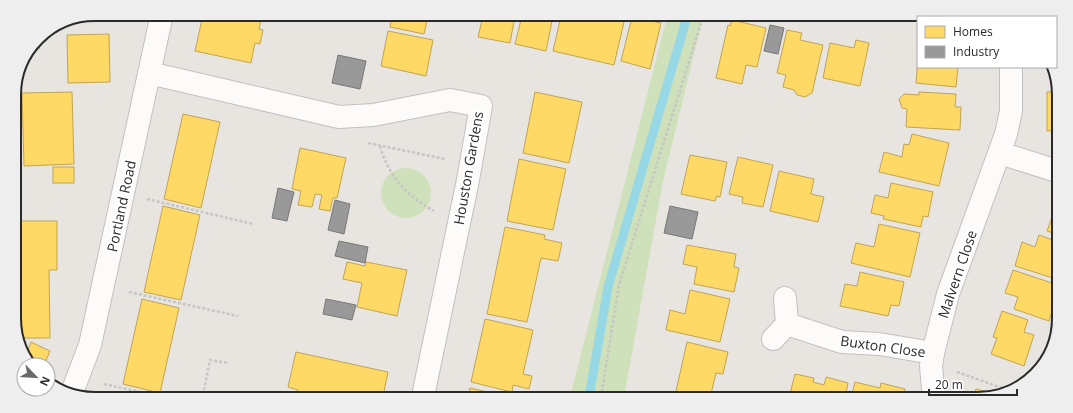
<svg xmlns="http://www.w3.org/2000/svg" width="1073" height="413" viewBox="0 0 1073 413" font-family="'Open Sans',sans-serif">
<rect width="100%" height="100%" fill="#e8e4e0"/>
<!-- green -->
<g fill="#cee1ba">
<polygon points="667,17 703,17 663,181 624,397 570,397"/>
<circle cx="406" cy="193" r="25"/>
</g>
<!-- homes -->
<g fill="#ffd966" stroke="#bfa454">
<polygon points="96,14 116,14 116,19 96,20"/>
<polygon points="203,15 262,15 259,29 263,30 260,44 255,43 251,63 195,51"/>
<polygon points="392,15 428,16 424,34 390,27"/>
<polygon points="483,16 515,16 510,43 478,37"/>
<polygon points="522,16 553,16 546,51 515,44"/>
<polygon points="561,16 601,16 624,22 614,65 553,51"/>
<polygon points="632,17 661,23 650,69 621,61"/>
<polygon points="732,20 766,28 757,67 746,65 742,84 716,78 728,25 730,26"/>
<polygon points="787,30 802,33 800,40 823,45 812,93 805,97 797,95 794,90 783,87 786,75 777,73"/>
<polygon points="388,31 433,40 426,76 381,66"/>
<polygon points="109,34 110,82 68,83 67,35"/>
<polygon points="40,37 39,49 30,49"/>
<polygon points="856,40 869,43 860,86 823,78 830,43 854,48"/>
<polygon points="918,58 918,67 958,67 956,87 916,83"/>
<polygon points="1058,91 1058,130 1047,131 1047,92"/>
<polygon points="72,92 74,164 24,166 22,93"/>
<polygon points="535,92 582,102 569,163 523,153"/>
<polygon points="919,92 956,94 955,107 961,107 960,130 906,127 907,109 902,108 899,99 904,94 919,95"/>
<polygon points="183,114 220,122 201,208 164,199"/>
<polygon points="912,134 949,143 939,186 879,172 884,152 902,157 904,144 909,145"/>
<polygon points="300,148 346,158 337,198 333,198 330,211 319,209 322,195 315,194 312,207 298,205 301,191 292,189"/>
<polygon points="690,155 727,162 720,197 717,196 715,201 681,194"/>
<polygon points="738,157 773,165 763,207 742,203 743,197 729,194"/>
<polygon points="519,159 566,169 553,230 507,221"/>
<rect x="53" y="167" width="21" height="16"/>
<polygon points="779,171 814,179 811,194 824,197 818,222 770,211"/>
<rect x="15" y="177" width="3" height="16"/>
<polygon points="891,183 933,192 928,217 923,216 921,227 883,219 884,216 871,213 875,195 888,198"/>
<polygon points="1057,203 1056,234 1047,231"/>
<polygon points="163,206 200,215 181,300 144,292"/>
<polygon points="15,221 57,221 57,270 49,270 50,338 18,338 16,333"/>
<polygon points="879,224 920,233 910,277 851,263 856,243 874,247"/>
<polygon points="505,227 545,235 544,239 562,243 558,261 541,258 527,322 487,314"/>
<polygon points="1039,235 1056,241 1056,279 1015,266 1022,242 1035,247"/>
<polygon points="687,245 736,254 734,267 739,268 734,292 694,284 697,267 683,264"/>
<polygon points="347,262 365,266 366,262 407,270 397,316 357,307 362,283 343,279"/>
<polygon points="1013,270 1055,284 1055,301 1049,321 1014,309 1018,297 1005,293"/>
<polygon points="860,272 904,282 899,306 891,305 888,316 840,306 845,284 857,286"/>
<polygon points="690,290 730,299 720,342 666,330 670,310 685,314"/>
<polygon points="142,299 179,308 160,393 123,384"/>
<polygon points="1002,311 1028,320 1024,332 1034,335 1024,366 991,354 997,338 993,337"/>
<polygon points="485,319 533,330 523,374 532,376 529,389 513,385 512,392 471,382"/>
<polygon points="31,342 50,351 44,365 30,363 26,355"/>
<polygon points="687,342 728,352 723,374 716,373 710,398 676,391"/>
<polygon points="296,352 388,372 383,396 297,395 298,390 288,387"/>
<polygon points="795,374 814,378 813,382 824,385 826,377 848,383 845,398 789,398"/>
<polygon points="855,382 880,388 881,383 905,389 903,398 851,398"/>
<polygon points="470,388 509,397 468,396"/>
<polygon points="976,389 995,394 983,399 973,399"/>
</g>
<!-- industry -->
<g fill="#999" stroke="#787878">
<polygon points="770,25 784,28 778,54 764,51"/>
<polygon points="338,55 366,61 360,89 332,83"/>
<polygon points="278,188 294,192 287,221 272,218"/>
<polygon points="335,200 350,204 344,234 328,230"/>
<polygon points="670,206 698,212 692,239 664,233"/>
<polygon points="339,241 368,247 365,263 335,256"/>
<polygon points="326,299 356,305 352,320 323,314"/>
</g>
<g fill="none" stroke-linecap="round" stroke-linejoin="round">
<!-- stream -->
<polyline stroke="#97d8e6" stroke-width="9" points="589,397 608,287 687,17"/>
<defs>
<g id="minor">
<polyline points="149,73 339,117 373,115 450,100 481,106 468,180 423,396"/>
<polyline points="1000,153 1057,171"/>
<polyline points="787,324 842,342 879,344 933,353"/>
<polyline points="773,339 787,324 785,298"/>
<polyline points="71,395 90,345 162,14"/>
<polyline points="934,399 931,366 933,353 948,294 1006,134 1011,111 1011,67"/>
</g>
</defs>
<!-- minor casing -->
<use href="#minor" stroke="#c2c1c1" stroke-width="24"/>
<!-- path -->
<g stroke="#c6c6c5" stroke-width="2.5" stroke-dasharray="3 2" stroke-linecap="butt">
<polyline points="368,143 445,159"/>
<path d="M 380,146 C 389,177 406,195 434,211"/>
<polyline points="147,199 253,224"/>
<polyline points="129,292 238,316"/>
<polyline points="957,372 1008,390"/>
<polyline points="104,384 154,395"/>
<polyline points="203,395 210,360 228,363"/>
<polyline points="601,397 619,285 703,17"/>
</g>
<!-- minor -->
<use href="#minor" stroke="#fcfbfa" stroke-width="22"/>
</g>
<g text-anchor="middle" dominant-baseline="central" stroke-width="4" stroke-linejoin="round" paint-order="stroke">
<!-- street labels -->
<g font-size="14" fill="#2a2a2a" stroke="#fff">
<text transform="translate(468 168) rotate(-80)">Houston Gardens</text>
<text transform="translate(121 206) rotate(-78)">Portland Road</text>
<text transform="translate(957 274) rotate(-71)">Malvern Close</text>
<text transform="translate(883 346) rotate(8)">Buxton Close</text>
</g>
</g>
<!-- crop -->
<path d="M0 0H1073V413H0ZM95 21H978A74 74 0 0 1 1052 95V318A74 74 0 0 1 978 392H95A74 74 0 0 1 21 318V95A74 74 0 0 1 95 21Z" fill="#eee" fill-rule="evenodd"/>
<path fill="none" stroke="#2a2a2a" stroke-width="2" d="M95 21H978A74 74 0 0 1 1052 95V318A74 74 0 0 1 978 392H95A74 74 0 0 1 21 318V95A74 74 0 0 1 95 21Z"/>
<!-- legend -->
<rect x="917" y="16" width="140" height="52" fill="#ffffff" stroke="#aaaaaa"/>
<rect x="925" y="26" width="20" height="12" fill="#ffd966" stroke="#aaaaaa"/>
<text x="953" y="36" font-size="12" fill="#2a2a2a">Homes</text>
<rect x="925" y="46" width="20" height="12" fill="#999999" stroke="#aaaaaa"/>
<text x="953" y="56" font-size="12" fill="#2a2a2a">Industry</text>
<!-- north arrow -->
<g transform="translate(36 377) rotate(115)"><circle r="19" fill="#ffffff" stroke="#aaaaaa"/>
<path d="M0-3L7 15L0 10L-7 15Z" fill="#6c6b6a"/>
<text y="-6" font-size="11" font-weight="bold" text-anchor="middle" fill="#2a2a2a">N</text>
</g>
<!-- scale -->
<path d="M929 389v6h88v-6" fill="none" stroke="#2a2a2a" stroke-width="2"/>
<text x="935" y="389" font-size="12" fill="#2a2a2a" stroke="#ffffff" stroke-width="3" paint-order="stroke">20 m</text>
</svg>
